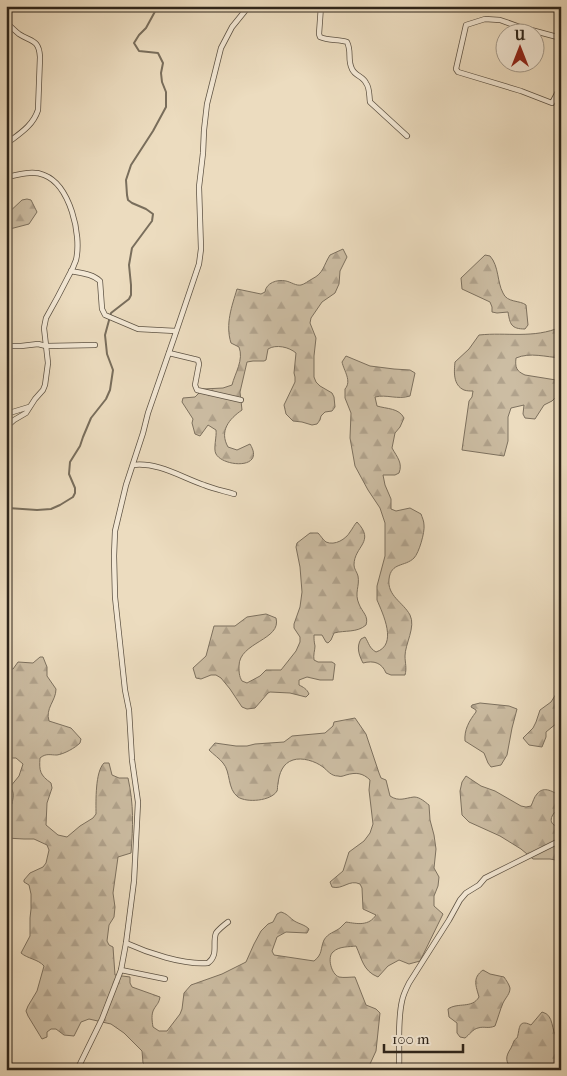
<svg xmlns="http://www.w3.org/2000/svg" width="567" height="1076" viewBox="0 0 567 1076" font-family="'IM FELL French Canon',serif">
<defs>
<pattern id="forest-firs" width="22" height="20" patternUnits="userSpaceOnUse" patternTransform="scale(1.25)"><rect width="22" height="20" fill="#ccbda3"/><path d="M5 1l3.5 6h-7zM16 11l3.5 6h-7z" fill="#b0a28c"/></pattern>
</defs>
<rect width="100%" height="100%" fill="#ecdcbf"/>
<filter id="stains"><feTurbulence type="fractalNoise" baseFrequency=".004" numOctaves="4"/><feColorMatrix values="0 0 0 0 .2 0 0 0 0 .09 0 0 0 0 .02 0 0 0 .5 -.17"/></filter>
<radialGradient id="worn" r=".72"><stop offset=".6" stop-color="#630" stop-opacity="0"/><stop offset="1" stop-color="#630" stop-opacity=".3"/></radialGradient>
<!-- forest -->
<g fill="url(#forest-firs)" stroke="#7d715f">
<polygon points="27,199 31,200 37,212 29,224 6,230 6,215 22,200"/>
<path d="M 343,249 L 347,257 L 340,271 L 339,284 L 335,293 L 322,302 L 311,318 L 310,323 L 316,338 L 314,356 L 314,377 L 316,382 L 320,386 L 332,393 L 334,397 L 335,407 L 332,411 L 325,412 L 321,416 L 320,420 L 317,424 L 312,425 L 302,422 L 293,421 L 286,414 L 284,405 L 295,382 L 295,377 L 294,373 L 296,353 C 289,347 276,344 268,349 L 266,360 L 264,361 L 253,361 L 247,362 L 240,392 L 242,410 C 229,419 219,431 228,447 L 237,450 L 250,444 C 266,470 223,467 216,454 C 213,449 217,436 216,430 L 208,425 L 200,436 L 195,434 L 192,423 L 193,419 L 182,402 L 183,398 L 195,397 L 203,389 L 223,388 L 232,385 C 235,373 244,360 239,347 L 231,343 C 225,324 232,306 237,289 L 261,294 L 265,292 C 266,283 277,279 286,281 C 291,282 296,286 301,285 C 305,284 308,281 312,279 C 324,273 323,266 330,255 Z"/>
<path d="M 485,255 L 490,256 C 499,266 497,282 503,293 C 507,303 520,300 526,305 L 528,325 L 525,329 C 511,329 510,324 508,312 L 497,313 L 492,312 L 492,307 L 490,302 L 462,289 L 461,278 Z"/>
<path d="M 561,327 L 561,358 C 546,357 530,352 516,358 C 515,367 516,371 525,375 L 556,380 L 560,384 L 558,393 L 556,397 L 552,401 L 544,405 L 535,419 L 525,418 L 523,414 L 524,405 L 511,408 L 508,417 L 508,441 L 504,456 L 462,450 L 469,401 L 472,397 L 473,391 C 470,391 467,391 464,390 C 453,385 454,372 455,362 L 469,349 L 479,335 C 507,332 533,339 561,327 Z"/>
<path d="M 346,356 L 370,366 L 394,369 L 410,370 L 415,373 L 410,396 C 397,400 387,394 375,397 L 377,406 C 387,409 399,408 404,418 L 400,427 L 395,433 L 392,448 C 397,457 403,463 399,473 L 395,475 L 383,475 L 385,485 L 391,499 L 391,509 L 396,511 L 410,508 L 421,514 C 422,517 424,521 424,525 C 425,532 419,553 414,558 C 405,567 391,562 389,579 C 387,596 403,602 410,615 C 416,627 405,644 405,656 C 405,663 407,668 405,675 L 391,675 L 386,673 C 382,663 374,660 363,663 C 359,655 356,647 361,639 L 365,637 C 369,643 369,648 376,652 C 398,645 383,614 377,600 L 377,586 L 385,556 L 385,523 L 380,508 L 368,490 L 355,466 L 350,438 L 351,413 L 345,398 L 345,389 C 352,381 344,371 342,362 Z"/>
<path d="M 357,522 C 376,542 354,546 354,565 C 354,569 357,572 358,576 C 360,586 354,593 359,604 C 362,612 369,616 366,625 C 357,633 345,630 334,633 L 331,640 L 328,643 L 326,642 L 322,635 L 314,635 C 314,640 314,641 315,646 C 315,650 313,655 314,660 L 318,662 L 332,662 L 335,664 L 333,680 L 320,680 L 307,677 L 299,680 L 299,685 C 303,687 307,689 309,694 L 306,697 L 290,693 L 270,692 L 268,693 L 255,708 L 247,709 L 242,707 L 230,689 L 221,678 L 216,675 L 211,675 L 201,679 L 196,678 L 193,668 L 206,656 L 214,626 L 235,626 L 247,617 L 266,614 L 276,618 C 282,640 239,642 239,666 C 239,672 239,676 242,681 L 247,683 L 260,676 L 266,670 L 281,670 L 296,651 L 300,642 L 300,637 L 294,628 L 294,624 L 300,607 L 302,592 L 300,567 L 296,547 L 297,543 L 310,533 L 318,533 C 321,536 323,540 326,542 C 335,546 346,539 350,532 C 353,528 354,525 357,522 Z"/>
<path d="M 40,657 L 43,657 L 47,667 L 47,676 L 56,689 C 56,701 45,708 49,721 L 71,728 L 81,739 L 80,743 C 75,748 64,754 57,755 C 50,755 46,753 40,758 C 39,771 40,775 51,783 L 52,788 L 47,803 L 46,825 L 58,835 L 67,837 L 80,826 L 93,818 L 96,814 C 96,801 95,772 104,763 L 109,763 L 112,775 L 119,778 L 128,778 C 134,805 133,826 131,853 L 118,857 L 113,893 L 115,907 L 114,917 L 109,925 L 107,941 L 109,945 L 113,947 L 115,975 L 130,977 L 130,983 L 132,987 L 160,997 C 159,1003 157,1004 154,1009 C 151,1014 152,1021 153,1027 L 159,1031 L 167,1031 L 180,1014 L 182,1009 L 184,993 L 191,985 L 222,974 L 246,962 L 254,944 L 261,931 L 268,924 L 273,922 L 277,914 L 281,912 C 287,914 288,916 293,920 C 298,924 304,924 309,929 L 307,933 L 286,932 L 277,937 L 272,951 L 274,955 L 314,961 C 323,954 320,949 324,940 C 328,933 335,932 340,928 C 342,926 344,924 346,922 C 358,924 369,926 376,915 L 363,909 L 362,888 L 360,884 C 349,879 343,890 332,887 L 330,882 L 343,871 L 349,852 L 364,841 L 370,833 L 373,824 L 369,790 L 370,780 C 363,773 356,772 346,775 C 343,776 341,777 338,776 C 331,776 328,771 323,767 C 315,761 302,757 293,760 C 283,763 279,773 278,784 C 277,786 278,789 277,791 C 271,801 247,803 238,797 C 227,789 231,772 223,763 C 220,759 213,754 209,750 L 215,743 L 236,746 L 247,746 L 255,744 L 284,742 L 292,736 L 325,733 L 333,726 L 334,722 L 355,718 L 366,734 L 379,773 L 381,778 L 386,780 L 390,796 C 399,802 405,798 414,797 C 420,797 425,802 429,805 L 430,820 L 434,835 L 436,849 L 434,868 L 439,877 L 438,886 L 434,896 L 434,906 L 443,914 L 420,961 L 409,964 L 399,960 L 388,966 L 378,977 C 363,971 362,959 356,946 C 349,947 339,946 333,952 C 327,957 331,974 339,977 C 344,978 350,977 355,977 L 366,1005 L 376,1009 L 380,1013 L 376,1051 L 370,1064 L 371,1070 L 150,1070 L 143,1063 L 142,1051 L 124,1033 L 111,1024 L 89,1019 L 81,1022 L 74,1036 L 64,1035 L 56,1029 L 51,1029 L 47,1032 L 47,1037 L 42,1039 L 28,1016 L 26,1011 L 28,1006 L 37,991 L 44,966 C 38,959 28,959 21,953 L 30,936 L 30,918 L 31,909 L 31,894 L 29,885 L 24,882 L 24,880 L 30,873 L 43,867 L 46,863 L 49,850 L 47,845 L 34,839 L 24,839 L 6,838 L 6,809 L 12,804 C 13,797 15,793 10,787 L 19,776 L 23,764 L 16,758 L 6,758 L 6,670 L 13,669 L 18,662 L 33,663 Z"/>
<polygon points="561,686 561,715 557,723 546,732 546,737 542,747 529,745 523,738 533,728 536,722 540,710 551,702"/>
<path d="M 480,703 L 509,706 L 517,709 L 512,728 L 507,755 L 501,765 L 491,767 L 488,763 L 484,753 L 465,741 C 464,730 469,721 476,712 L 476,710 L 471,707 L 472,705 Z"/>
<path d="M 466,776 L 481,786 L 495,791 L 521,806 L 526,807 L 531,806 C 533,802 534,797 537,794 C 544,785 554,792 561,797 L 561,808 C 550,813 546,826 561,827 L 561,861 L 550,859 L 533,859 L 521,849 L 500,836 L 469,822 L 462,815 L 460,791 L 462,782 Z"/>
<path d="M 483,970 L 490,974 L 504,977 C 506,980 509,984 510,988 C 510,994 506,997 503,1003 C 500,1010 498,1018 495,1026 C 488,1029 484,1026 478,1028 C 473,1029 469,1035 465,1038 L 460,1037 L 457,1033 L 457,1023 L 449,1017 L 448,1009 C 458,1002 472,1009 479,997 C 476,986 472,978 483,970 Z"/>
<path d="M 542,1012 C 555,1015 550,1030 558,1039 L 561,1039 L 561,1070 L 513,1070 C 505,1062 505,1057 511,1048 C 512,1046 513,1043 514,1041 C 515,1039 516,1039 517,1038 C 520,1031 517,1018 531,1025 Z"/>
</g>
<g fill="none" stroke-linecap="round" stroke-linejoin="round">
<!-- stream -->
<polyline stroke="#796e5c" stroke-width="2" points="6,514 8,508 37,510 51,509 60,505 73,497 75,493 75,488 69,474 70,462 80,446 83,437 91,418 106,399 110,390 113,370 107,354 105,335 111,313 129,299 131,295 131,285 129,265 132,248 149,225 152,221 153,214 146,209 132,203 128,200 127,195 126,180 131,165 153,131 166,107 166,92 162,82 161,73 163,63 158,53 139,51 134,43 139,35 146,28 158,6"/>
<defs>
<g id="street">
<path d="M 321,6 L 319,34 L 320,37 C 329,41 339,39 347,42 C 352,52 347,59 352,69 C 355,76 363,76 366,83 C 370,88 369,96 370,102 L 407,136"/>
<path d="M 6,22 C 10,26 14,30 19,34 C 31,42 39,39 40,57 L 38,110 C 33,126 19,134 6,144"/>
<polyline points="561,38 520,27 500,20 485,19 466,25 456,69 458,72 521,91 552,103 561,86"/>
<path d="M 6,177 C 18,175 32,170 44,175 C 70,185 82,235 76,260 C 74,266 71,272 68,277 C 61,291 54,304 46,318 L 44,328 L 48,363 L 45,385 L 43,390 L 35,399 L 26,413 L 14,420 L 6,427"/>
<path d="M 71,271 C 81,273 93,274 100,281 L 102,309 L 105,315 L 138,329 L 176,331"/>
<polyline points="6,347 11,346 21,346 38,344 46,346 95,345"/>
<polyline points="169,353 198,360 199,364 195,385 197,390 241,400"/>
<polyline points="6,414 29,407"/>
<path d="M 133,465 C 158,462 181,477 204,485 C 214,489 224,491 234,494"/>
<path d="M 126,943 C 148,953 183,965 208,963 C 219,955 212,943 216,933 C 219,929 224,925 228,922"/>
<polyline points="121,970 165,979"/>
<polyline points="77,1070 102,1019 121,970 126,943 134,881 138,802 132,760 129,710 125,690 115,597 114,556 115,531 126,485 143,433 148,413 174,338 199,264 201,249 199,187 203,153 204,130 207,104 221,48 232,27 249,6"/>
<path d="M 399,1070 C 400,1048 397,1023 402,1001 C 403,995 406,989 409,983 L 449,920 L 460,900 L 466,893 L 479,885 L 485,878 L 561,840"/>
</g>
</defs>
<!-- street casing -->
<use href="#street" stroke="#5e5344" stroke-width="6"/>
<!-- street -->
<use href="#street" stroke="#f3e8d5" stroke-width="4.5"/>
</g>
<!-- margin -->
<rect width="567" height="1076" fill="none" stroke="#ecdcbf" stroke-width="25"/>
<rect x="8" y="8" width="552" height="1061" fill="none" stroke="#2e251b" stroke-width="2.5"/>
<rect x="12" y="12" width="542" height="1051" fill="none" stroke="#2e251b"/>
<!-- north arrow -->
<g transform="translate(520 48)"><circle r="24" fill="#f3e8d5" stroke="#a49a8b"/>
<path d="M0-4L9 19L0 12L-9 19Z" fill="#8f2418"/>
<text y="-8" font-size="14" font-weight="bold" text-anchor="middle" fill="#2e251b">U</text>
</g>
<!-- scale -->
<path d="M384 1044v8h79v-8" fill="none" stroke="#2e251b" stroke-width="2.5"/>
<text x="392" y="1044" font-size="15" fill="#2e251b" stroke="#f3e8d5" stroke-width="4" paint-order="stroke">100 m</text>
<rect width="100%" height="100%" filter="url(#stains)"/>
<rect width="100%" height="100%" fill="url(#worn)"/>
</svg>
